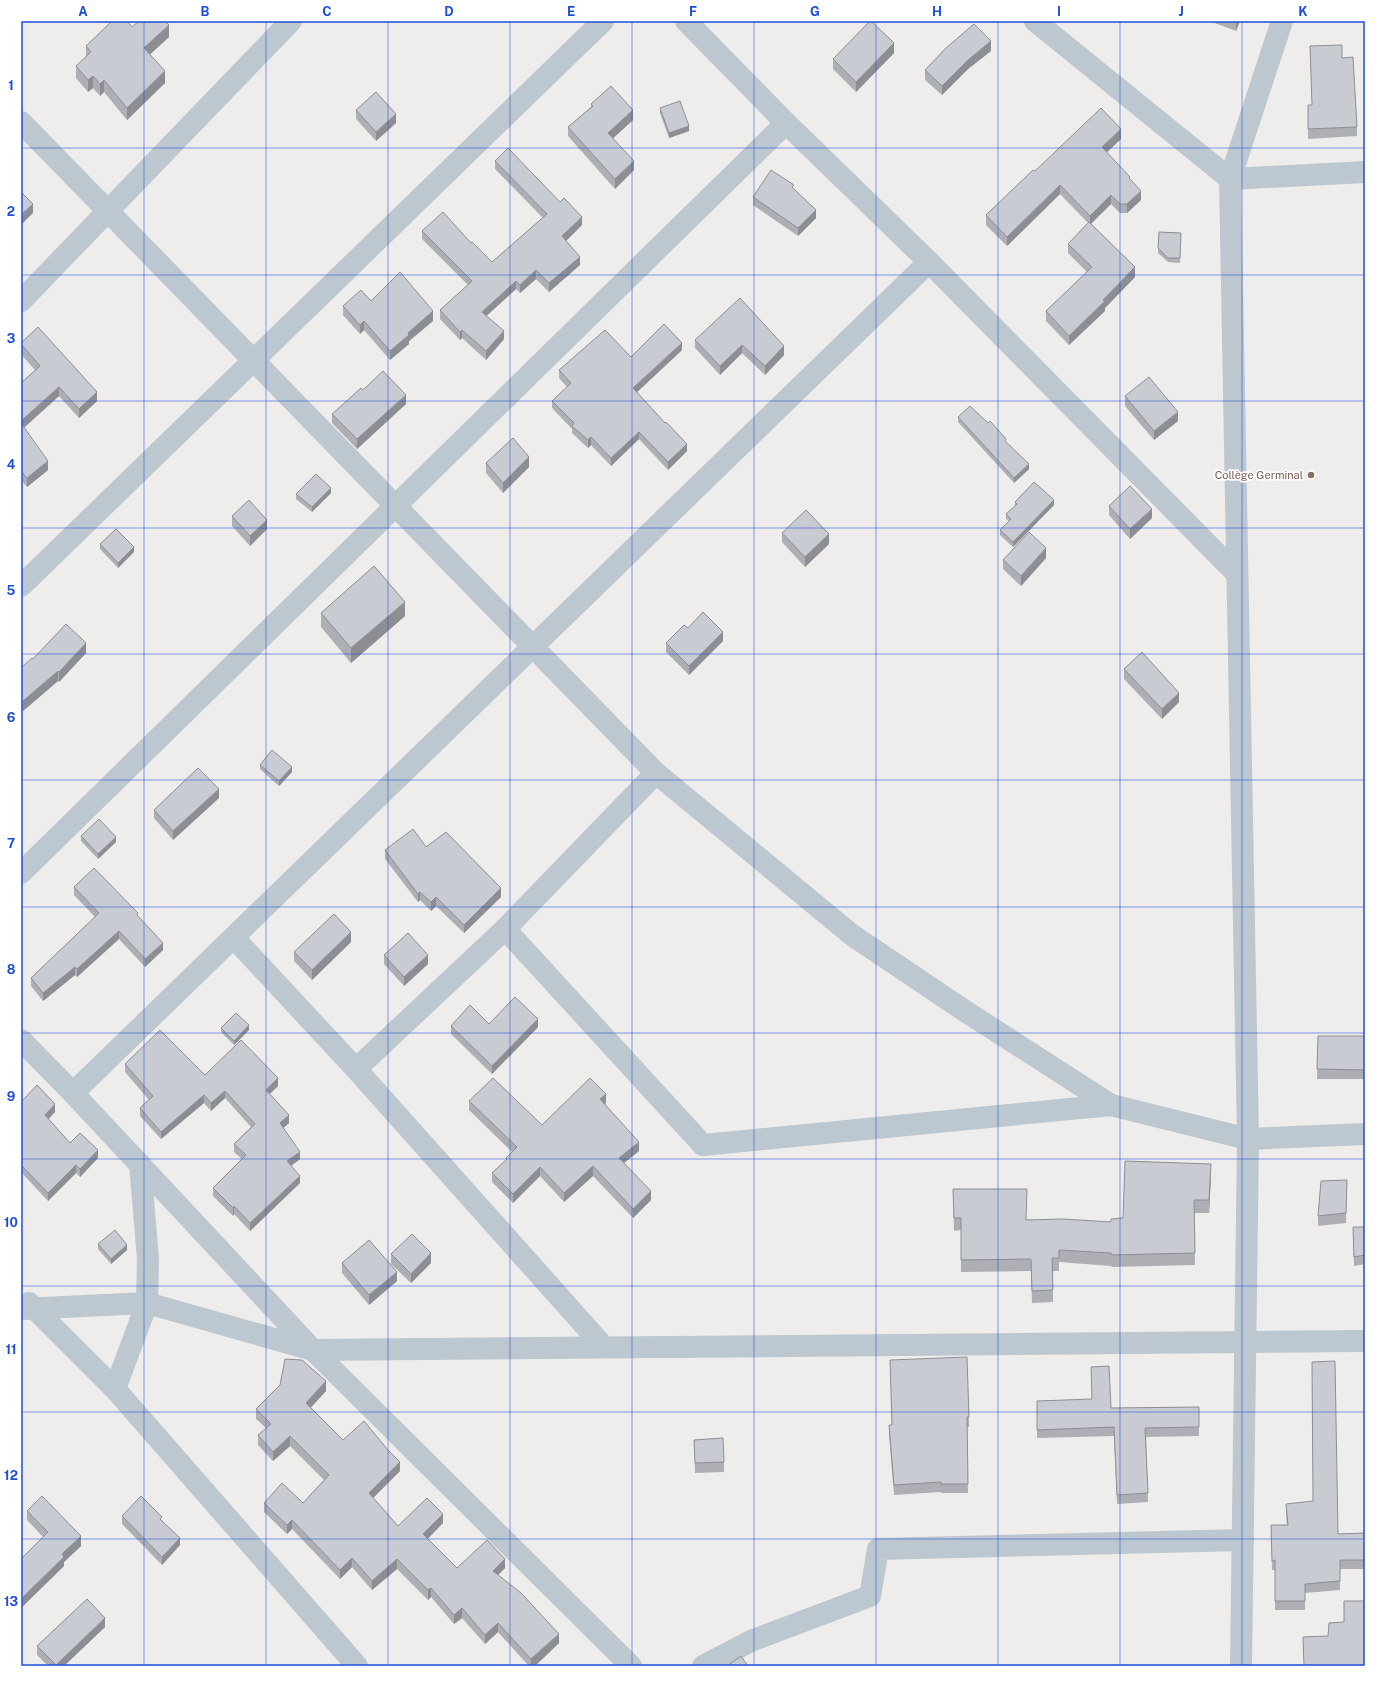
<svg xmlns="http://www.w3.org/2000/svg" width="1386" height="1687" viewBox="0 0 1386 1687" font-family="'Public Sans',sans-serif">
<rect width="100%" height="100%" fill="#efedec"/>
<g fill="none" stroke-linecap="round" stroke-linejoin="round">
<!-- minor -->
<g stroke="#bdc7cf" stroke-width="22">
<polyline points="686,21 786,123 929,262 1237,574"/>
<polyline points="1035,21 1230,179 1365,172"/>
<polyline points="21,122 656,773 852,935 959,1007 1111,1105"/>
<polyline points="21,301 291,21"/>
<polyline points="21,586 603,21"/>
<polyline points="21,873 786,123"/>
<polyline points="505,929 703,1145 1111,1105 1248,1139 1365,1134"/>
<polyline points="234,938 356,1069 604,1347"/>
<polyline points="21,1040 73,1093 313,1350 631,1666"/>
<polyline points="356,1069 505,929 656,773"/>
<polyline points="73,1093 929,262"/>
<polyline points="29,1303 115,1389 357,1666"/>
<polyline points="21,1309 147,1303 313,1350 1365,1341"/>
<polyline points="115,1389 147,1303 148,1259 140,1164"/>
<polyline points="703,1666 751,1641 870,1596 878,1549 1243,1540"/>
<polyline points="1241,1666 1248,1139 1230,179 1282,21"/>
</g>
</g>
<!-- wall -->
<g fill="#adafb5">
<polygon points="1212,21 1240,21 1236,31 1212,22"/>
<polygon points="132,27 169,37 150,54 165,83 127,120 104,92 100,96 93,88 88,92 76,78 76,66 86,57 86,46"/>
<polygon points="1310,46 1342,58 1357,127 1357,136 1308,139 1308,105 1312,105"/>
<polygon points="991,51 968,69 942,95 925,80 925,70"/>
<polygon points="894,53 856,92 833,69 833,59"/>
<polygon points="591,104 633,120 613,138 634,170 615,189 568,136 568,127 591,107"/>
<polygon points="660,108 689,131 669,138 660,113"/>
<polygon points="356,110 396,123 376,141 356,119"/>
<polygon points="1121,139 1106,152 1130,179 1141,200 1127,213 1120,213 1111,204 1090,224 1135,277 1105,308 1105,311 1069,345 1046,321 1046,311 1087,272 1068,253 1068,244 1088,223 1060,194 1007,246 986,225 986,215 1035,171"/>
<polygon points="495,161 582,225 566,241 580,265 549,292 536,279 520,293 516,289 486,316 504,339 486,360 462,338 460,340 440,319 440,310 468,285 422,239 422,231 471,243 492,262 543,218 495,169"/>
<polygon points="794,189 816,218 798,236 753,205 753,197"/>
<polygon points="1159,232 1181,233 1180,263 1168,262 1158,253"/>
<polygon points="371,301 433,321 409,341 409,344 390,360 364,330 360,334 343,315 343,306"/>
<polygon points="695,340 784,346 784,355 765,375 742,353 720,375 695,348"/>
<polygon points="21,343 97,401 79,418 59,396 24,428 48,470 27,487 21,480 21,383 35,370 21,354"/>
<polygon points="682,350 637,392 687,451 668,470 639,439 611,466 591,445 588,448 572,433 572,429 552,408 552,401 567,387 559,378 559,370"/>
<polygon points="1125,396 1178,421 1154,440 1125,406"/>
<polygon points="406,404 357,449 332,423 332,414"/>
<polygon points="958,417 988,423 1006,442 1029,469 1014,483 958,422"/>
<polygon points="486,463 529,467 503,493 486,473"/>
<polygon points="331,493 312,512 296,499 296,494"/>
<polygon points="1015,502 1054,505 1013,547 1000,535 1000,530 1009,521 1006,519 1006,514 1015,506"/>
<polygon points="1109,506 1152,518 1130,539 1109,515"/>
<polygon points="232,516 267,529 250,546 232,526"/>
<polygon points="782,533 829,544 805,567 782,542"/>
<polygon points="100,544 134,552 118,568 100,549"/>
<polygon points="1046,558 1021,586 1003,569 1003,560"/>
<polygon points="321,613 405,616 351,663 321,627"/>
<polygon points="723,641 689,675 666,652 666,643"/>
<polygon points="86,653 59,682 58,681 23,711 21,708 21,668 33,659"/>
<polygon points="1124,669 1179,702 1162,719 1124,679"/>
<polygon points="260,765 292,772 279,786 260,769"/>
<polygon points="219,798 173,840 154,818 154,810"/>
<polygon points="81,836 116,842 98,859 81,841"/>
<polygon points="426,847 501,897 464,933 436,906 431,911 420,900 418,902 385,859 385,850"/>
<polygon points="74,887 138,917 163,950 145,967 119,939 77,977 75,975 43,1001 31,986 31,978 95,917 74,895"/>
<polygon points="351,942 312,980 294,961 294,952"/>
<polygon points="384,955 428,964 404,986 384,964"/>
<polygon points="451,1026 538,1027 492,1074 451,1034"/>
<polygon points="221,1028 249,1030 234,1045 221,1032"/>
<polygon points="1318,1036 1365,1036 1365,1079 1317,1079"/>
<polygon points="125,1064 205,1075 278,1086 270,1094 289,1123 283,1128 300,1159 291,1166 300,1183 250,1231 234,1214 233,1216 213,1196 213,1188 242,1159 234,1152 234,1144 251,1127 225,1098 211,1111 204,1103 161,1139 140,1116 140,1108 149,1100 125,1072"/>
<polygon points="469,1101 542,1125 606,1103 605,1104 639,1151 624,1163 651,1200 633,1218 593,1176 564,1202 540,1176 513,1203 492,1182 492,1173 506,1161 506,1158 512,1152 469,1110"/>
<polygon points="21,1102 55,1112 48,1119 70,1143 98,1158 80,1177 76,1173 48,1201 21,1172"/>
<polygon points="1211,1176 1209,1213 1194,1213 1195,1265 1112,1267 1111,1266 1059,1262 1059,1271 1053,1271 1053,1302 1032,1303 1031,1271 961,1272 961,1230 954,1231 953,1189 1027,1220 1111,1222 1123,1218"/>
<polygon points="1347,1180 1346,1223 1318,1226 1318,1216"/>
<polygon points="1353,1227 1365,1227 1365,1264 1354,1266"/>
<polygon points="98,1244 127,1250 111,1264 98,1249"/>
<polygon points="391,1254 431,1263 411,1283 391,1264"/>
<polygon points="342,1263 397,1281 369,1305 342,1273"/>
<polygon points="890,1360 969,1417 969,1427 967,1427 968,1493 941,1493 941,1492 894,1495 889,1435 889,1425 892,1425"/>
<polygon points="280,1385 326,1391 310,1408 343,1440 400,1471 373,1498 398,1526 443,1523 428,1539 457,1568 505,1568 498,1575 559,1643 535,1666 529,1666 498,1632 485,1644 462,1618 454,1624 431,1597 428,1600 397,1569 372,1590 352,1567 340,1579 292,1529 287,1534 264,1512 264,1503 303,1503 324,1480 290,1446 273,1461 258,1445 258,1435 266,1428 256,1419 256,1409"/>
<polygon points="1037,1401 1111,1408 1199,1407 1199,1436 1146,1437 1148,1502 1117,1504 1114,1436 1037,1438"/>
<polygon points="694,1440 724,1462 724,1472 695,1473"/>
<polygon points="1286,1504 1338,1534 1365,1533 1365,1569 1340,1569 1340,1590 1305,1593 1305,1610 1275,1610 1275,1570 1272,1570 1271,1525 1287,1525 1286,1513"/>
<polygon points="27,1511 81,1546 64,1562 64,1566 21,1608 21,1559 43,1537 27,1520"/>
<polygon points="122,1516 162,1520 180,1545 162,1565 122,1524"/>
<polygon points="105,1627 64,1666 48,1666 37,1655 37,1646"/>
</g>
<!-- shaded-wall -->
<g fill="#8d8e93">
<polygon points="1236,21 1240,21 1236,31"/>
<polygon points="169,25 169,37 144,60 144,48"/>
<polygon points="991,41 991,51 968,69 942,95 942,86 968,60"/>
<polygon points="894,43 894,53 856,92 856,82"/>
<polygon points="165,71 165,83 127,120 127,108"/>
<polygon points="93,76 93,88 88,92 88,80"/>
<polygon points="104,80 104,92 100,96 100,84"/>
<polygon points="633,110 633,120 608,143 608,133"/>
<polygon points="396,114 396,123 376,141 376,132"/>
<polygon points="689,126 689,131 669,138 669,133"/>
<polygon points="1121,129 1121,139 1102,157 1102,147"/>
<polygon points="634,161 634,170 615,189 615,179"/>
<polygon points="1060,185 1060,194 1007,246 1007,237"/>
<polygon points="1141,191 1141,200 1127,213 1127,204"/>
<polygon points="1111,195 1111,204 1090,225 1090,216"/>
<polygon points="33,204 33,213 21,225 21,215"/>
<polygon points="816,210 816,218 798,236 798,228"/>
<polygon points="582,217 582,225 562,245 562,236"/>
<polygon points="580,257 580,265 549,292 549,283"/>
<polygon points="1135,267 1135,277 1105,308 1105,311 1069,345 1069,336"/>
<polygon points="536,270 536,279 520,293 520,285"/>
<polygon points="516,281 516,289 482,320 482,312"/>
<polygon points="433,311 433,321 409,341 409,344 390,360 390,351 408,333"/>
<polygon points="364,321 364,330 360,334 360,325"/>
<polygon points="462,330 462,338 460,340 460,332"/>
<polygon points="504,331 504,339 486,360 486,351"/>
<polygon points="682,343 682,350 633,396 633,388"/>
<polygon points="742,345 742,353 720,375 720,366"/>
<polygon points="784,346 784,355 765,375 765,366"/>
<polygon points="59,387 59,396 21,430 21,421"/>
<polygon points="97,392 97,401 79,418 79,409"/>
<polygon points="406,395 406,404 357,449 357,439"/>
<polygon points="1178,412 1178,421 1154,440 1154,431"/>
<polygon points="639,432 639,439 611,466 611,458"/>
<polygon points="591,437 591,445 588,448 588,440"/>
<polygon points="687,444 687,451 668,470 668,462"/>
<polygon points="529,457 529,467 503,493 503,483"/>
<polygon points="48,461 48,470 27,487 27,478"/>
<polygon points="1029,464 1029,469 1014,483 1014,478"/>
<polygon points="331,488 331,493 312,512 312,507"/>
<polygon points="1054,500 1054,505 1013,547 1013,542"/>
<polygon points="1152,509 1152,518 1130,539 1130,529"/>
<polygon points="267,520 267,529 250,546 250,536"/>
<polygon points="829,534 829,544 805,567 805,557"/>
<polygon points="134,547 134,552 118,568 118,563"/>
<polygon points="1046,548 1046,558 1021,586 1021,576"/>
<polygon points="405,602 405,616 351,663 351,648"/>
<polygon points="723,632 723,641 689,675 689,666"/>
<polygon points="86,643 86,653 59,682 59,672"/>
<polygon points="58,671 58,681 23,711 23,701"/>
<polygon points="1179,693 1179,702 1162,719 1162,709"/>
<polygon points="292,767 292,772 279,786 279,781"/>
<polygon points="219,789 219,798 173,840 173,831"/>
<polygon points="116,837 116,842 98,859 98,854"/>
<polygon points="501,888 501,897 464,933 464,925"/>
<polygon points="420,892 420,900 418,902 418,894"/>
<polygon points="436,897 436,906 431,911 431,902"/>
<polygon points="119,931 119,939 77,977 77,969"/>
<polygon points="351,932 351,942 312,980 312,970"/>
<polygon points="163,943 163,950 145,967 145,959"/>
<polygon points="428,955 428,964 404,986 404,977"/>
<polygon points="75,967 75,975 43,1001 43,993"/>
<polygon points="538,1019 538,1027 492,1074 492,1066"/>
<polygon points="249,1025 249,1030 234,1045 234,1041"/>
<polygon points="278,1078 278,1086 266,1097 266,1090"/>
<polygon points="225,1091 225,1098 211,1111 211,1103"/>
<polygon points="606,1094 606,1103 600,1109 600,1099"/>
<polygon points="204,1095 204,1103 161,1139 161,1132"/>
<polygon points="55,1104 55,1112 45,1123 45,1115"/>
<polygon points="289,1115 289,1123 280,1131 280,1123"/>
<polygon points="639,1142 639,1151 619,1167 619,1158"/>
<polygon points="98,1150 98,1158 80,1177 80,1169"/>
<polygon points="300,1152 300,1159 287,1169 287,1161"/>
<polygon points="1211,1164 1211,1176 1209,1213 1209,1200"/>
<polygon points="76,1165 76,1173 48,1201 48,1193"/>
<polygon points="593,1166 593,1176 564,1202 564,1193"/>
<polygon points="540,1167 540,1176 513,1203 513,1194"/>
<polygon points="300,1176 300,1183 250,1231 250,1223"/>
<polygon points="651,1191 651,1200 633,1218 633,1209"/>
<polygon points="234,1206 234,1214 233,1216 233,1208"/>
<polygon points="127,1245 127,1250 111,1264 111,1259"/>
<polygon points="431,1253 431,1263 411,1283 411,1274"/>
<polygon points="397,1272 397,1281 369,1305 369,1295"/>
<polygon points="326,1381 326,1391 306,1413 306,1403"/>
<polygon points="290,1436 290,1446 273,1461 273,1452"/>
<polygon points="400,1462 400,1471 369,1502 369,1493"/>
<polygon points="443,1514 443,1523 423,1543 423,1534"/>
<polygon points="292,1520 292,1529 287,1534 287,1525"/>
<polygon points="81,1536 81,1546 64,1562 64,1566 21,1608 21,1599 62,1554"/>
<polygon points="180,1538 180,1545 162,1565 162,1557"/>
<polygon points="352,1558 352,1567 340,1579 340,1570"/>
<polygon points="397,1559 397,1569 372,1590 372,1581"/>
<polygon points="505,1559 505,1568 493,1580 493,1571"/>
<polygon points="431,1588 431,1597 428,1600 428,1590"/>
<polygon points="462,1608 462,1618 454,1624 454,1615"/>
<polygon points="105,1618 105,1627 64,1666 56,1666 56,1665"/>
<polygon points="498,1623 498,1632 485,1644 485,1635"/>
<polygon points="559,1634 559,1643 535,1666 531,1666 531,1659"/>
</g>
<!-- building -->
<g fill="#c9cbd2" stroke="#8d8e93">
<polygon points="112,21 127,21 132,27 139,21 165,21 169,25 144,48 165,71 127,108 104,80 100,84 93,76 88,80 76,66 91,52 86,46"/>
<polygon points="870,21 871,21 894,43 856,82 833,59"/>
<polygon points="974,24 991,41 968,60 942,86 925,70 946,48"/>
<polygon points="1342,45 1342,58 1353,57 1357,127 1308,129 1308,105 1312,105 1310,46"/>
<polygon points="611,86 633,110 608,133 634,161 615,179 568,127 593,106 591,104"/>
<polygon points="376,92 396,114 376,132 356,110"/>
<polygon points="680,101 689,126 669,133 660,108"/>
<polygon points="1101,108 1121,129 1102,147 1130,177 1129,178 1141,191 1127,204 1120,204 1111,195 1090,216 1060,185 1007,237 986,215 1033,170 1035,171"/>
<polygon points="508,148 560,202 564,198 582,217 562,236 580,257 549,283 536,270 520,285 516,281 482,312 504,331 486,351 462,330 460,332 440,310 472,281 422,231 443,212 471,243 472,242 492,262 547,214 495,161"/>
<polygon points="771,170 794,185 792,187 816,210 798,228 753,197"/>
<polygon points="21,192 33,204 21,215"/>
<polygon points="1089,222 1135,267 1103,300 1105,301 1069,336 1046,311 1092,267 1068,244"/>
<polygon points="1159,232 1181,233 1180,258 1168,258 1158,248"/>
<polygon points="400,272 433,311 408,333 409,335 390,351 364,321 360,325 343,306 361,290 371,301"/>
<polygon points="740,298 784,346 765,366 742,345 720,366 695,340"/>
<polygon points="664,324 682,343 633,388 665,423 666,422 687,444 668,462 639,432 611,458 591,437 588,440 572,426 574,423 552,401 571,383 559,370 605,330 631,357"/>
<polygon points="38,327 97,392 79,409 59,387 21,421 21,383 40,366 21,344 21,343"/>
<polygon points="383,371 406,395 357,439 332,414 361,388 363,390"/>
<polygon points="1149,377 1178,412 1154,431 1125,396"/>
<polygon points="970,406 988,423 990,421 1006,439 1005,441 1029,464 1014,478 958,417"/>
<polygon points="21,423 48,461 27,478 21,471"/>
<polygon points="513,438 529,457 503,483 486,463"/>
<polygon points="316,474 331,488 312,507 296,494"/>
<polygon points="1034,482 1054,500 1013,542 1000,530 1011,519 1006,514 1017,504 1015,502"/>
<polygon points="1130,486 1152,509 1130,529 1109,506"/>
<polygon points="249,500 267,520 250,536 232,516"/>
<polygon points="806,510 829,534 805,557 782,533"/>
<polygon points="116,529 134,547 118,563 100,544"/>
<polygon points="1029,532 1046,548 1021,576 1003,560"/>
<polygon points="374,566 405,602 351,648 321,613"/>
<polygon points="703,612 723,632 689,666 666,643 684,625 688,628"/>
<polygon points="66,624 86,643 59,672 58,671 23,701 21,699 21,668 32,658 33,659"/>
<polygon points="1142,652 1179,693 1162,709 1124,669"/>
<polygon points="272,750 292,767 279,781 260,765"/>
<polygon points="198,768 219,789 173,831 154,810"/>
<polygon points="99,819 116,837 98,854 81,836"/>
<polygon points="413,829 426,847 446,832 501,888 464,925 436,897 431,902 420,892 418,894 385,850"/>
<polygon points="94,868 138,913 137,915 163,943 145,959 119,931 77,969 75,967 43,993 31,978 99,913 74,887"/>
<polygon points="334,914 351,932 312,970 294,952"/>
<polygon points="408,933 428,955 404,977 384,955"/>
<polygon points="515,997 538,1019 492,1066 451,1026 470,1005 489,1024"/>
<polygon points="236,1013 249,1025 234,1041 221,1028"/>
<polygon points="160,1030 205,1075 241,1040 278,1078 266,1090 289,1115 280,1123 300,1152 287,1161 300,1176 250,1223 234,1206 233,1208 213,1188 246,1155 234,1144 255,1124 225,1091 211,1103 204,1095 161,1132 140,1108 153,1096 125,1064"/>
<polygon points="1318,1036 1365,1036 1365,1070 1317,1069"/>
<polygon points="493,1078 542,1125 590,1078 606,1094 600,1099 639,1142 619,1158 651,1191 633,1209 593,1166 564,1193 540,1167 513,1194 492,1173 507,1159 506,1158 517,1147 469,1101"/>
<polygon points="37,1085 55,1104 45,1115 70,1143 80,1133 98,1150 80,1169 76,1165 48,1193 21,1165 21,1102"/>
<polygon points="1125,1161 1211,1164 1209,1200 1194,1200 1195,1253 1112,1255 1111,1253 1059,1250 1059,1258 1052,1258 1053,1290 1032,1291 1031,1259 961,1260 961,1218 954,1218 953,1189 1027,1189 1026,1220 1063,1219 1111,1222 1111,1219 1123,1218"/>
<polygon points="1347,1180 1346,1213 1318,1216 1321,1181"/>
<polygon points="1353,1227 1365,1227 1365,1255 1354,1257"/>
<polygon points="115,1230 127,1245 111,1259 98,1244"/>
<polygon points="412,1234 431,1253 411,1274 391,1254"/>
<polygon points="369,1240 397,1272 369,1295 342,1263"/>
<polygon points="967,1357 969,1417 967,1417 968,1484 941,1484 941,1482 894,1485 889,1425 892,1425 890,1360"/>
<polygon points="285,1359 302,1360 326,1381 306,1403 343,1440 364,1421 388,1450 400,1462 369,1493 398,1526 427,1498 443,1514 423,1534 457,1568 487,1540 505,1559 493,1571 521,1593 559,1634 531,1659 498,1623 485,1635 462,1608 454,1615 431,1588 428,1590 397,1559 372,1581 352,1558 340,1570 292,1520 287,1525 264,1503 282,1483 303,1503 329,1475 290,1436 273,1452 258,1435 271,1424 256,1409 280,1385"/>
<polygon points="1335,1361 1338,1534 1365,1533 1365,1560 1340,1560 1340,1581 1305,1584 1305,1601 1275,1601 1275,1560 1272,1561 1271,1525 1288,1525 1286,1504 1313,1501 1312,1362"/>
<polygon points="1109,1366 1111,1408 1199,1407 1199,1427 1145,1428 1148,1493 1117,1495 1114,1427 1037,1430 1037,1401 1092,1399 1091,1367"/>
<polygon points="723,1438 724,1462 695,1463 694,1440"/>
<polygon points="42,1496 81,1536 62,1554 64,1557 21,1599 21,1559 48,1532 27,1511"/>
<polygon points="141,1496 162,1517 160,1519 180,1538 162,1557 122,1516"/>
<polygon points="87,1599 105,1618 56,1665 37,1646"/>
<polygon points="1344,1601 1365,1601 1365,1666 1304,1666 1303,1637 1328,1636 1329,1623 1344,1622"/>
<polygon points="741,1656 748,1666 727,1666"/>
</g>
<!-- grid -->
<path fill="none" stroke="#1d4ed8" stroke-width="1" stroke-opacity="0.55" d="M 144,21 L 144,1666M 266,21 L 266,1666M 388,21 L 388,1666M 510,21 L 510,1666M 632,21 L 632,1666M 754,21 L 754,1666M 876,21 L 876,1666M 998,21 L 998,1666M 1120,21 L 1120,1666M 1242,21 L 1242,1666M 21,148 L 1365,148M 21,275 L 1365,275M 21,401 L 1365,401M 21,528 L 1365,528M 21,654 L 1365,654M 21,780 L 1365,780M 21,907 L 1365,907M 21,1033 L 1365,1033M 21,1159 L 1365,1159M 21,1286 L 1365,1286M 21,1412 L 1365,1412M 21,1539 L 1365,1539"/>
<!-- markers -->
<circle fill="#8d6e63" stroke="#fff" stroke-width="1.5" cx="1311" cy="475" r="4"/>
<g text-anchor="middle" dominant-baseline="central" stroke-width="3.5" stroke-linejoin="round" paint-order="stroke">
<!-- education labels -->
<g font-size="11" fill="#785e54" stroke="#fff" text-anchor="end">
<text x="1303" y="475">Collège Germinal</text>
</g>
</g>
<!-- border -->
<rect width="1386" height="1687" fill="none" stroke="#ffffff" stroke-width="44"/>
<rect x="22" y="22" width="1342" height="1643" fill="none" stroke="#1d4ed8" stroke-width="1.5"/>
<g font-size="13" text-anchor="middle" font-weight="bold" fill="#1d4ed8">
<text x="83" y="16">A</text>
<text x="205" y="16">B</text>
<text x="327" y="16">C</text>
<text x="449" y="16">D</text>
<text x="571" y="16">E</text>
<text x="693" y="16">F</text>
<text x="815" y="16">G</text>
<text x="937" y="16">H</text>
<text x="1059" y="16">I</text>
<text x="1181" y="16">J</text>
<text x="1303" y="16">K</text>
<text x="11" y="90">1</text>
<text x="11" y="216">2</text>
<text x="11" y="343">3</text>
<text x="11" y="469">4</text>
<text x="11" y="595">5</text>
<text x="11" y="722">6</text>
<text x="11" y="848">7</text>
<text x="11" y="974">8</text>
<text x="11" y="1101">9</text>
<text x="11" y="1227">10</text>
<text x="11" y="1354">11</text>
<text x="11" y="1480">12</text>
<text x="11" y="1606">13</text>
</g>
</svg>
